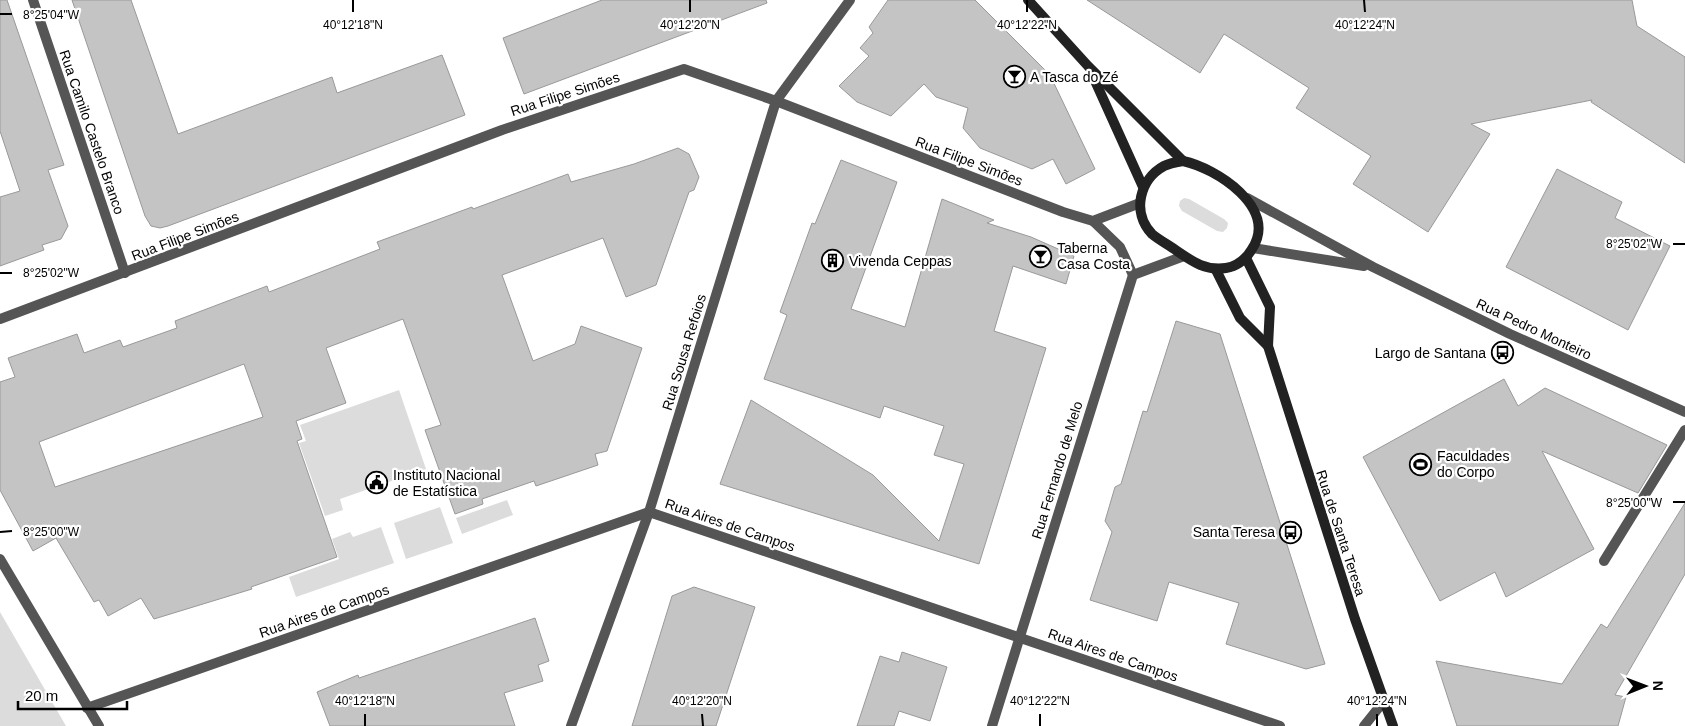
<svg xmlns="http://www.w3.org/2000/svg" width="1685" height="726" viewBox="0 0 1685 726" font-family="Helvetica,sans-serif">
<rect width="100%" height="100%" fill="#fff"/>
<!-- green -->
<g fill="#dcdcdc">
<polygon points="1184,198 1189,199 1224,219 1228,223 1227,228 1223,232 1217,231 1182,211 1179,206 1180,201"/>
<polygon points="399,390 426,469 340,499 343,510 325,516 299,443 306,441 300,425"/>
<polygon points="507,500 513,515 462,534 456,518"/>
<polygon points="440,507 453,543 406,559 394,523"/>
<polygon points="381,527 394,563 296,597 289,577 339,559 332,539 350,532 353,537"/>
<polygon points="0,612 66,726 0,726"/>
</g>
<!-- building -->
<g fill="#c4c4c4" stroke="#999" fill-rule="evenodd">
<polygon points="0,0 7,0 64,165 48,170 68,226 61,239 42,245 44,250 0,266 0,197 20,191 0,131"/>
<polygon points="72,0 131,0 178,134 332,77 337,93 442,55 465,115 168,226 160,228 151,226 145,216"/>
<polygon points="602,0 766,0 767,3 524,94 503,38"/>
<polygon points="888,0 975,0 1050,75 1095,169 1066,184 1053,159 1032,169 980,148 963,128 968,108 936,97 924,84 891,116 857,102 839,86 869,56 860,48 873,33 869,27"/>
<polygon points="1087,0 1632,0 1637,26 1685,57 1685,163 1591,102 1592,100 1471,124 1490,134 1428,232 1353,184 1371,156 1296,108 1309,88 1224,34 1200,73"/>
<path d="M 678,148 L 689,154 L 699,177 L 694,190 L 689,192 L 656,285 L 626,297 L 603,238 L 502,275 L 533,361 L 575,344 L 581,326 L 642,348 L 607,451 L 595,454 L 598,465 L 536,486 L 534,481 L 482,499 L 483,504 L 455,514 L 425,430 L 441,425 L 403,319 L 326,348 L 346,403 L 296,421 L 302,439 L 297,441 L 337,557 L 251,587 L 252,589 L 154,619 L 141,598 L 108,616 L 99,600 L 94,602 L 56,538 L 33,551 L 0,490 L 0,382 L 15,377 L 8,358 L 77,334 L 84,353 L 120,340 L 123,347 L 177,328 L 175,321 L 267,286 L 269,292 L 380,249 L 377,242 L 472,207 L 473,209 L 568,174 L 571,182 L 634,164 ZM 244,364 L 263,417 L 55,487 L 39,442 Z"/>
<polygon points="841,160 897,182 851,309 905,327 942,199 994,220 987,223 1031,237 1074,256 1066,284 1013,266 994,331 1046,348 979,564 720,484 751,400 873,475 939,541 964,464 934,455 944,426 884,406 880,418 764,379 787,315 780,312 812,223 815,224"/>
<polygon points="1557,169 1622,202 1615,218 1670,246 1628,330 1506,267"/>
<polygon points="1176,321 1220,334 1325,664 1306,669 1226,644 1239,603 1169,582 1157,621 1090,600 1112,532 1105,521 1115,487 1121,484 1143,411 1147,412"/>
<polygon points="1504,379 1518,406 1545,388 1667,445 1638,493 1542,451 1594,549 1506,597 1495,572 1440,601 1363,457"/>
<polygon points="1685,503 1685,574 1615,695 1626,697 1618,726 1457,726 1436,661 1562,684 1601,624 1607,628"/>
<polygon points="694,587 755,607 716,726 632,726 672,596"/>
<polygon points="535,618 549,661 538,665 543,681 504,693 515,726 330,726 317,692 358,675 359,678"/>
<polygon points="902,652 947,667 930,721 899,711 894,726 857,726 880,656 899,662"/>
</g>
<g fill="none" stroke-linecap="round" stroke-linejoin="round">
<!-- minor -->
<g stroke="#555" stroke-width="10">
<polyline points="33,0 125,273"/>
<polyline points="1247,198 1373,267 1510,334 1685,412"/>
<polyline points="1093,221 1120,247 1133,275"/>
<polyline points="1253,248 1364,266"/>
<polyline points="0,319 502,130 684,69 776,101 1063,212 1093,221 1140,203"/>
<polyline points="0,559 99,726"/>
<polyline points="1604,561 1685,430"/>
<polyline points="87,708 649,512 1280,726"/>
<polyline points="571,726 649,512 776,101 850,0"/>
<polyline points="992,726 1133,275 1184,256"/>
<polyline points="1364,726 1384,701"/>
</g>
<!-- secondary -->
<g stroke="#222" stroke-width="10">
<polyline points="1028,0 1088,66 1183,161"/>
<polyline points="1091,72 1143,187"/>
<path d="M 1183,161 C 1216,168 1279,208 1252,249 C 1246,259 1238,266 1226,268 C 1206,271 1193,262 1177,251 C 1169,245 1159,240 1152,234 C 1131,212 1140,179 1164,166 C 1170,163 1177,162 1183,161 Z"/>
<polyline points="1246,258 1270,307 1268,346 1355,619 1393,726"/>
<polyline points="1216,270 1240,318 1268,346"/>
</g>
</g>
<!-- ticks -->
<path fill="none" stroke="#000" stroke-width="2" d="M 353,0 L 353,12M 690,0 L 690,12M 1027,0 L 1027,12M 1364,0 L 1365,12M 0,14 L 12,14M 1673,244 L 1685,244M 0,273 L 12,273M 1673,502 L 1685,502M 0,532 L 12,531M 365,714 L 365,726M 702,714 L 703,726M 1040,714 L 1040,726M 1377,714 L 1377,726"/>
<!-- icons -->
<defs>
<symbol id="bar-ring" viewBox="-11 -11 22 22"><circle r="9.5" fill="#fff" stroke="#000" stroke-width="1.5"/><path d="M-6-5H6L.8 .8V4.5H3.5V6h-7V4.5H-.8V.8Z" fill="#000"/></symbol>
<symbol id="building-ring" viewBox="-11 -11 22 22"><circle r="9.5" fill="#fff" stroke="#000" stroke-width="1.5"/><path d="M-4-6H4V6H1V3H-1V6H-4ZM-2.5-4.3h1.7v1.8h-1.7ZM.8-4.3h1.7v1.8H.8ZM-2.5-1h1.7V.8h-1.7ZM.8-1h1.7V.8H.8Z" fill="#000"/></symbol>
<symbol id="bus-ring" viewBox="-11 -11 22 22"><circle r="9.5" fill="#fff" stroke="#000" stroke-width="1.5"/><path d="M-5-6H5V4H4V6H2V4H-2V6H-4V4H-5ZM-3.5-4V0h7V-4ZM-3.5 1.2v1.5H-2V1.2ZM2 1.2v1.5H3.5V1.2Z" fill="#000"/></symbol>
<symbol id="stadium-ring" viewBox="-11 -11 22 22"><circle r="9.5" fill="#fff" stroke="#000" stroke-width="1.5"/><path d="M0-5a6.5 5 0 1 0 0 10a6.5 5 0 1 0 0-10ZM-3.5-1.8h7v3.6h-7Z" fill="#000"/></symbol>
<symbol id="civic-ring" viewBox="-11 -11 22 22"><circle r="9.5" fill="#fff" stroke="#000" stroke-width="1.5"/><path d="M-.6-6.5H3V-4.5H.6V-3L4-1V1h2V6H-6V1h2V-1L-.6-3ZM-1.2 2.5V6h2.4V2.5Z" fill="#000"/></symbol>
</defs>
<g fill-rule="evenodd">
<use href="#bar-ring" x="1002" y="64" width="25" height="25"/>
<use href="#bar-ring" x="1028" y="244" width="25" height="25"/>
<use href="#building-ring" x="820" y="248" width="25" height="25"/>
<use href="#bus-ring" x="1490" y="340" width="25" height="25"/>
<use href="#stadium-ring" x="1408" y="452" width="25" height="25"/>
<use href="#civic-ring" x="364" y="470" width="25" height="25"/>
<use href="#bus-ring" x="1278" y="520" width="25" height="25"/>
</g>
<g text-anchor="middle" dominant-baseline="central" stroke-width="4.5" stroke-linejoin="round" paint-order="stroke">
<!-- poi labels -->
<g font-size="14" fill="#000" stroke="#fff" text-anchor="start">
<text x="1030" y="77">A Tasca do Zé</text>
<text x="1057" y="248">Taberna<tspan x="1057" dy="16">Casa Costa</tspan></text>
<text x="849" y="261">Vivenda Ceppas</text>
<text x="1486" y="353" text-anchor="end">Largo de Santana</text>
<text x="1437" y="456">Faculdades<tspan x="1437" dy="16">do Corpo</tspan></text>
<text x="393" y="475">Instituto Nacional<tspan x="393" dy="16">de Estatística</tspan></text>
<text x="1275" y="532" text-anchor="end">Santa Teresa</text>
</g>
<!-- street labels -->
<g font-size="14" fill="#000" stroke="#fff">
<text transform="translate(565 94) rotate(-18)">Rua Filipe Simões</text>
<text transform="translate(92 132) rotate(71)">Rua Camilo Castelo Branco</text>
<text transform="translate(969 161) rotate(21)">Rua Filipe Simões</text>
<text transform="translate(185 236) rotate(-21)">Rua Filipe Simões</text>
<text transform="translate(1534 329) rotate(25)">Rua Pedro Monteiro</text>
<text transform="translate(684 352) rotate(-73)">Rua Sousa Refoios</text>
<text transform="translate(1057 470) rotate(-73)">Rua Fernando de Melo</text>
<text transform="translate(730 525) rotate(19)">Rua Aires de Campos</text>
<text transform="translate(1341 533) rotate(72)">Rua de Santa Teresa</text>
<text transform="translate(324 611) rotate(-19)">Rua Aires de Campos</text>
<text transform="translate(1113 655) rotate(19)">Rua Aires de Campos</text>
</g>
</g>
<g font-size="12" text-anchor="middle" fill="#000" stroke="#fff" stroke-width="4.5" stroke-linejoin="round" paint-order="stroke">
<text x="51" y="19">8°25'04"W</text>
<text x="353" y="29">40°12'18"N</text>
<text x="690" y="29">40°12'20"N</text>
<text x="1027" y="29">40°12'22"N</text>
<text x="1365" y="29">40°12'24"N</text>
<text x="1634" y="248">8°25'02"W</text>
<text x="51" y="277">8°25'02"W</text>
<text x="1634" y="507">8°25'00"W</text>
<text x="51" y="536">8°25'00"W</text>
<text x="365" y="705">40°12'18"N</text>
<text x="702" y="705">40°12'20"N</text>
<text x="1040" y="705">40°12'22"N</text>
<text x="1377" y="705">40°12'24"N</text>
</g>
<!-- north arrow -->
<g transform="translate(1645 686) rotate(89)" stroke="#ffffff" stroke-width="4" paint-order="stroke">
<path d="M0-4L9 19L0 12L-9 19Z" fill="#000000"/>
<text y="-8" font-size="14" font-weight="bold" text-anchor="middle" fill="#000000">N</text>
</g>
<!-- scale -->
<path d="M18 701v8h109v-8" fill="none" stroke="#000000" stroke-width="2.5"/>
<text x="25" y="701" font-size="15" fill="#000000" stroke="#ffffff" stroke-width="4" paint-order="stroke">20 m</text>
</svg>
